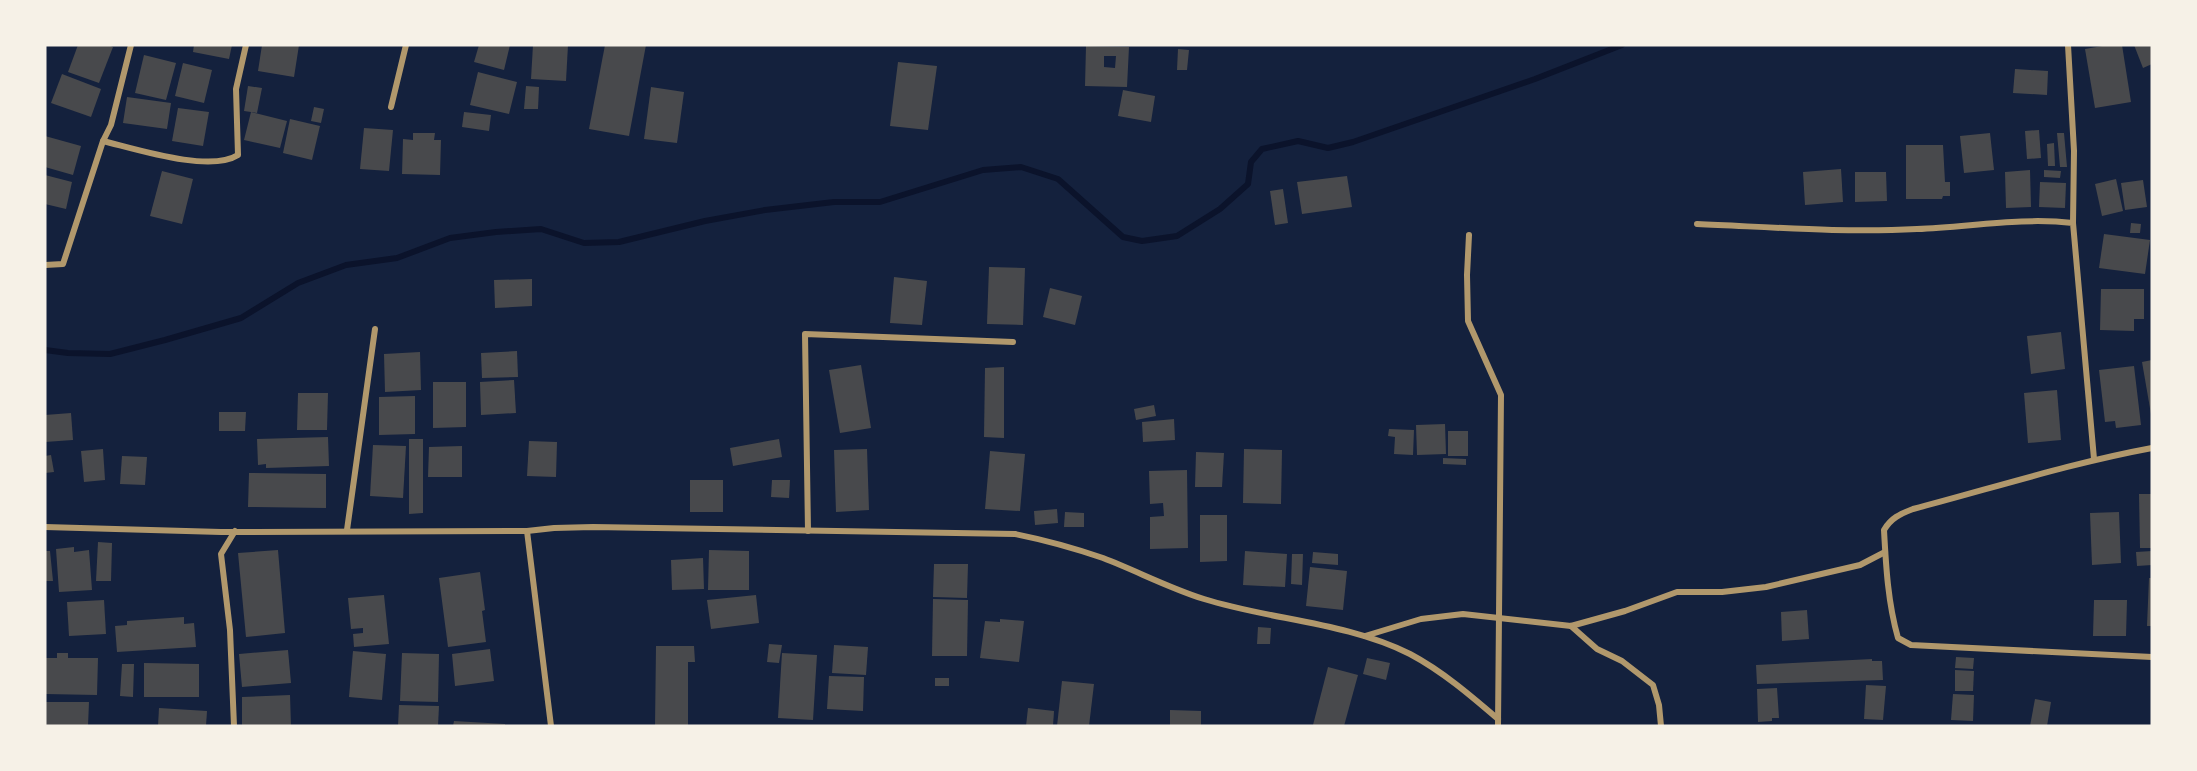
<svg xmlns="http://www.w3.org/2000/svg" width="2197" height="771" viewBox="0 0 2197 771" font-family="'Golos Text',sans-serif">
<rect width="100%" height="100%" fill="#14213d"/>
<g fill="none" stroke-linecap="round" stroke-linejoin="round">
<!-- stream -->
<polyline stroke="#0b132b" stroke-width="6" points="45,350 68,353 110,354 165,340 241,318 298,283 346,265 397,258 450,238 496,232 541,229 584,243 619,242 705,221 765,210 834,202 880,202 983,170 1021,167 1058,179 1123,237 1142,241 1177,236 1220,209 1248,184 1251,162 1262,149 1298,141 1328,148 1353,142 1535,79 1622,45"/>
</g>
<!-- building -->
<g fill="#48494c" fill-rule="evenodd">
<polygon points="78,45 108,45 113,47 99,83 68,72"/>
<polygon points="194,45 232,45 229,59 193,52"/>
<polygon points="262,45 299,45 294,77 258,71"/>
<polygon points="479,45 510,45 504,70 474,62"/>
<polygon points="533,45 568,45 566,81 531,79"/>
<polygon points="605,45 646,45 629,136 589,129"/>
<polygon points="2108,45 2122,45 2131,102 2095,108 2085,49"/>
<polygon points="2134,45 2152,45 2152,64 2143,68"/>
<path d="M 1086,46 L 1129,47 L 1127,87 L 1085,86 ZM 1104,56 L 1116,56 L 1115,68 L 1104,67 Z"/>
<polygon points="1178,49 1189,50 1187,70 1177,70"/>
<polygon points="144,55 176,63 166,100 135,93"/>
<polygon points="898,62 937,66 928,130 890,126"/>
<polygon points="183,63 212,70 204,103 175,96"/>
<polygon points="2015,69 2048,71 2047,95 2013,93"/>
<polygon points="478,72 517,82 509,114 470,105"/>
<polygon points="62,74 101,89 91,117 51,103"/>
<polygon points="248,86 262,88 257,113 244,111"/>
<polygon points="526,86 539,87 538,109 524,109"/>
<polygon points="651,87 684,92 677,143 644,139"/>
<polygon points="1123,90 1155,96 1151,122 1118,116"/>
<polygon points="127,97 171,103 167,129 123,123"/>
<polygon points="314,107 324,109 321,123 311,121"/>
<polygon points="178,108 209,112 203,146 172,141"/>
<polygon points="251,112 287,121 280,148 244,140"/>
<polygon points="464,112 491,115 489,131 462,127"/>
<polygon points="290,119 320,126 312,160 283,153"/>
<polygon points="364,128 393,130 389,171 360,169"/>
<polygon points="2039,130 2041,158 2027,159 2025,131"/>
<polygon points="413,133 435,133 434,140 441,140 440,175 402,174 403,139 413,140"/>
<polygon points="1990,133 1994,170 1964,173 1960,136"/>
<polygon points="2057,133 2064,133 2067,167 2060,167"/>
<polygon points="45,136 81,146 73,175 45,167"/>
<polygon points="2054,143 2055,166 2048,166 2047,144"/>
<polygon points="1906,145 1943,145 1945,182 1950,182 1950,196 1943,196 1942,199 1906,199"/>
<polygon points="1841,169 1843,202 1805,205 1803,172"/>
<polygon points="2030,170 2031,207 2006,208 2005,172"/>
<polygon points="2044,170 2061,171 2060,178 2044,177"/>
<polygon points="162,171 193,179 182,224 150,216"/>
<polygon points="1855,172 1886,172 1887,201 1855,202"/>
<polygon points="45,175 72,182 66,209 45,204"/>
<polygon points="1347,176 1352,207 1302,214 1297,182"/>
<polygon points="2116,179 2123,211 2102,216 2095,184"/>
<polygon points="2143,180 2147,207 2125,210 2121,183"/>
<polygon points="2040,182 2066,183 2065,208 2039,207"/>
<polygon points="1283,189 1288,223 1275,225 1270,191"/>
<polygon points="2131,223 2141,224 2140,233 2130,233"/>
<polygon points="2104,234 2150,240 2145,274 2099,268"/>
<polygon points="989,267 1025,268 1023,325 987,324"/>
<polygon points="894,277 927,281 922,325 890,323"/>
<polygon points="532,279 532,306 495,308 494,280"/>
<polygon points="1050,288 1082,296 1075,325 1043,317"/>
<polygon points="2101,289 2144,289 2144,319 2134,319 2134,331 2100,330"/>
<polygon points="2061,332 2065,369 2031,374 2027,336"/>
<polygon points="517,351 518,377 482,378 481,353"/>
<polygon points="420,352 421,390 385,392 384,354"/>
<polygon points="2152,360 2152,414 2151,414 2142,362"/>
<polygon points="861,365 871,428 840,433 829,370"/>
<polygon points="2134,366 2141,425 2116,428 2115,421 2105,422 2099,370"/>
<polygon points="1004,367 1004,438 984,437 985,368"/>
<polygon points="514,380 516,413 481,415 480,382"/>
<polygon points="433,382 466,382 466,427 433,428"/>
<polygon points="2057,390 2061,440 2028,443 2024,393"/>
<polygon points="298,393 328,393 327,430 297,430"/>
<polygon points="415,396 415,434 379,435 379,397"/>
<polygon points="1154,405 1156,416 1136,420 1134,409"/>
<polygon points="219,412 246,412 245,431 219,431"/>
<polygon points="71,413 73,440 45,442 45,415"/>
<polygon points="1174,419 1175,440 1143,442 1142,422"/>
<polygon points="1445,424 1446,454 1417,455 1416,425"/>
<polygon points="1389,429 1414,430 1413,455 1394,454 1395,437 1388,436"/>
<rect x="1448" y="431" width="20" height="25"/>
<polygon points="328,437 329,466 266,468 266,464 258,465 257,439"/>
<polygon points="409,439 423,439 423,513 409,514"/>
<polygon points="779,439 782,457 733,466 730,448"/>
<polygon points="529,441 557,442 556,477 527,476"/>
<polygon points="373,445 406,446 403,498 370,496"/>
<polygon points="462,446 462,477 428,477 429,447"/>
<polygon points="103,449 105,480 84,482 81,451"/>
<polygon points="867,449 869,510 836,512 834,450"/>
<polygon points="1244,449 1282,450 1281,504 1243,503"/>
<polygon points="990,451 1025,454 1020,511 985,509"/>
<polygon points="1196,452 1224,453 1222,487 1195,487"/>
<polygon points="51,455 54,472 45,473 45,456"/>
<polygon points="122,456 147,457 145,485 120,484"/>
<polygon points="1443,458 1466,459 1466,465 1443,464"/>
<polygon points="1187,470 1188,548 1150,549 1150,517 1164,516 1163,503 1150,504 1149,471"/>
<polygon points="249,473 326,474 326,508 248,507"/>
<rect x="690" y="480" width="33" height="32"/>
<polygon points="772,480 790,480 789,498 771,497"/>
<polygon points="2139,494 2152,494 2152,548 2140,548"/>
<polygon points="1057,509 1058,523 1035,525 1034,511"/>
<polygon points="1065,512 1084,513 1084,527 1064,527"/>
<polygon points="2119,512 2121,563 2092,565 2090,513"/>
<polygon points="1200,515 1227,515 1227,561 1200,562"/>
<polygon points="98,542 112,543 111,581 96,581"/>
<polygon points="74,547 74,552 89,550 92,590 59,592 56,549"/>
<polygon points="278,550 285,633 246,637 238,553"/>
<polygon points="709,550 749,551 749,590 708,590"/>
<polygon points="45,551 50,551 53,581 45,581"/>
<polygon points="1245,551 1287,554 1285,587 1243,585"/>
<polygon points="2152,551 2152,565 2137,566 2136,552"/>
<polygon points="1313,552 1338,554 1338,565 1312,563"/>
<polygon points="1292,554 1303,554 1302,585 1291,584"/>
<polygon points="703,558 704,589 672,590 671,560"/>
<polygon points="934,564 968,564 967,598 933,597"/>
<polygon points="1310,567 1347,571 1343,610 1306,606"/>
<polygon points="480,572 485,610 482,611 486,642 448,647 439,578"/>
<polygon points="2149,578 2152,578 2152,626 2147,626"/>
<polygon points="384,595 389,644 354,647 353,634 363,633 363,628 351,629 348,598"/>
<polygon points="756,595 759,623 711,629 707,600"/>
<polygon points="933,599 968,600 967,656 932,656"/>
<polygon points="104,600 106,634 69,636 67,602"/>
<polygon points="2094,600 2127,600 2126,636 2093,636"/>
<polygon points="1807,610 1809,639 1782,641 1781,612"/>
<polygon points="184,617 184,624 194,623 196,647 117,652 115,626 127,625 127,621"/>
<polygon points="1000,619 1024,621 1019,662 980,658 985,621 1000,622"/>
<polygon points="1258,627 1271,628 1270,644 1257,644"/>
<polygon points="769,644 782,645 779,663 767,662"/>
<polygon points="834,645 868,647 866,675 832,673"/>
<polygon points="656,646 694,646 695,662 688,662 688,726 655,726"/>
<polygon points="490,649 494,681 455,686 452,654"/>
<polygon points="288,650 291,683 242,687 239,654"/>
<polygon points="353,651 386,654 382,700 349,697"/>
<polygon points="57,653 68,653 68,658 98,658 97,695 45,694 45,658 57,658"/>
<polygon points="402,653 439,654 438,702 400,701"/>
<polygon points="782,653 817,655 813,720 778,718"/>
<polygon points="1956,657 1974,658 1973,669 1955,668"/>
<polygon points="1367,658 1390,663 1386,680 1363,674"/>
<polygon points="1872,659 1872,661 1882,661 1883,680 1757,684 1756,665"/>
<polygon points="144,663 199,664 199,697 144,697"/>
<polygon points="122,664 134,664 133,697 120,696"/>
<polygon points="1328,667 1358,675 1344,726 1313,725"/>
<polygon points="1955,670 1974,671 1973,691 1955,691"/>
<polygon points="829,676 864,677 863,711 827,709"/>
<rect x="935" y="678" width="14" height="8"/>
<polygon points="1062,681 1094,684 1089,726 1057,726"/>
<polygon points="1866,685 1886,686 1883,720 1864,719"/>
<polygon points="1777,688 1779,718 1772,718 1772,721 1758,722 1757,689"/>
<polygon points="1953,694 1974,695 1973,721 1951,720"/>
<polygon points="290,695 291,726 242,726 242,697"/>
<polygon points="2035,699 2051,702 2047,726 2030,726"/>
<polygon points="45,702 89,702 88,726 45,726"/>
<polygon points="399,705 439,706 438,726 398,726"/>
<polygon points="159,708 207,711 206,726 158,726"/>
<polygon points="1028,708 1054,711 1053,726 1026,726"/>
<polygon points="1170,710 1201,711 1201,726 1170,726"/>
<polygon points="454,721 505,724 505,726 453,726"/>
</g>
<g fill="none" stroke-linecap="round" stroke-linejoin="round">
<!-- minor -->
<g stroke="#b1986c" stroke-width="6">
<polyline points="2068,45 2074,151 2073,223"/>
<polyline points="391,107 406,45"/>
<path d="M 103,141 C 136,149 210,173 238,155 L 236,89 L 246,45"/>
<path d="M 1697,224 C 1770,227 1844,233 1917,229 C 1970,227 2021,217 2073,223 L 2094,459"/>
<polyline points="1469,235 1467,275 1468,321 1501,395 1498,726"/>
<polyline points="45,265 63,264 103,141 111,125 131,45"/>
<path d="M 2152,448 C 2071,463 1993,488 1913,509 C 1900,514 1891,518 1884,530 C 1886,567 1888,603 1898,638 L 1911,645 L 2152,657"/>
<path d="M 45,527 L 221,532 L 527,531 L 554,528 L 593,527 L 1015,534 C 1045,540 1074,548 1103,558 C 1137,571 1169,588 1204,599 C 1271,620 1346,622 1410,654 C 1442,671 1470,695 1498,719"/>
<polyline points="347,530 375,329"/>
<polyline points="527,531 551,726"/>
<polyline points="808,531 805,334 1013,342"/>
<polyline points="1571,626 1597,649 1622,661 1653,685 1659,705 1661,726"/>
<polyline points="1365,636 1421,619 1463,614 1571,626 1625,611 1677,592 1722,592 1766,587 1860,565 1885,552"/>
<polyline points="234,726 230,630 221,554 235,531"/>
</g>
</g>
<!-- border -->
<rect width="2197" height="771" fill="none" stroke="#f6f1e7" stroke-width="93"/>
</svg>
